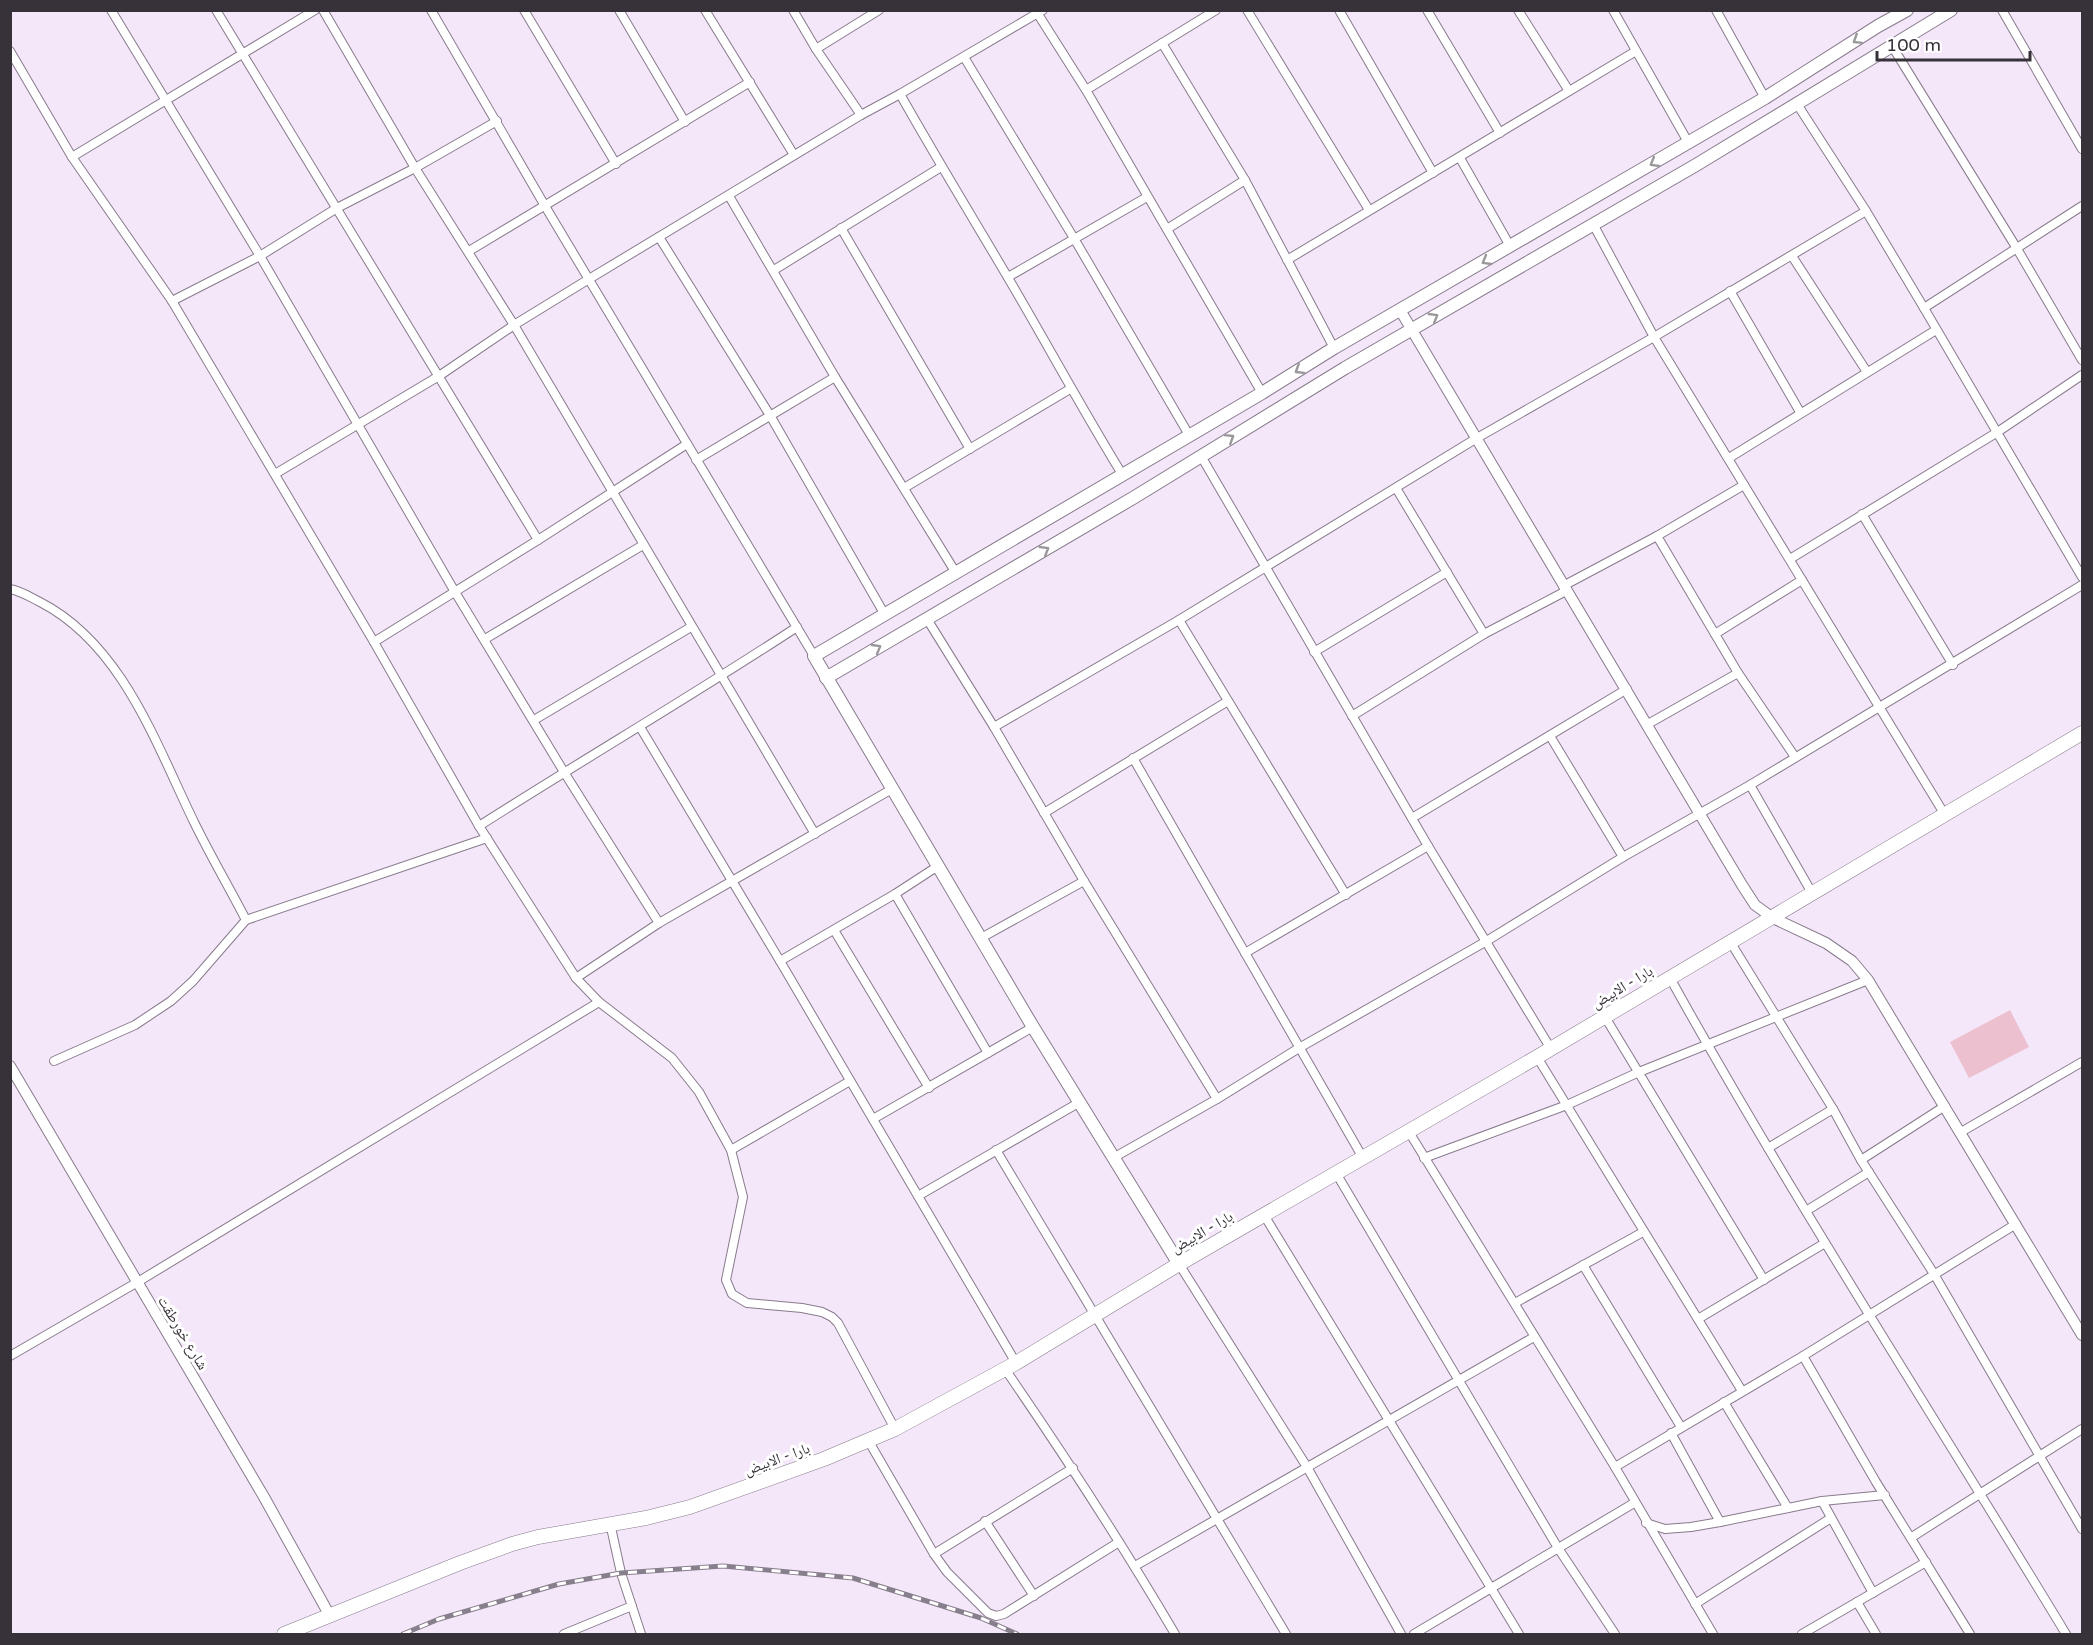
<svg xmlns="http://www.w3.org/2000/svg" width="2093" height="1645" viewBox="0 0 2093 1645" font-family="'Varela Round','Noto Naskh Arabic',sans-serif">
<rect width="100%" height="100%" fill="#f5e7fa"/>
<!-- green -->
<polygon fill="#edc0cf" points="2010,1010 2029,1047 1969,1078 1950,1042"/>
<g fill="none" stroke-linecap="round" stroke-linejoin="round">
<defs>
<g id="minor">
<polyline points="111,10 260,256 455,592 564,772 659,923"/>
<polyline points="216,10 538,540"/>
<polyline points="323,10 415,168 514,325 815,834"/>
<polyline points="431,10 545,206 814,656"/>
<polyline points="524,10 616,164"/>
<polyline points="619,10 685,122"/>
<polyline points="705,10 794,155"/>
<polyline points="793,10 816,49 861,115"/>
<polyline points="1247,10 1369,210"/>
<polyline points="1339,10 1433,173"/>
<polyline points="1427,10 1500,133"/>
<polyline points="1518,10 1569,91"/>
<polyline points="1613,10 1688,142"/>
<polyline points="1716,10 1765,98"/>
<polyline points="2002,10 2082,149"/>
<polyline points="1036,11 1086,90 1262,393"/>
<polyline points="1162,43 1245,180 1334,348"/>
<polyline points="1892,46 2016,247 2082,360"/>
<polyline points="816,49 879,10"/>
<polyline points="10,51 72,157 172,301 374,642 479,826 576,978 599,1002 672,1058 699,1092 731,1150 743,1197 726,1280 732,1294 747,1303 802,1308 822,1312 832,1317 838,1323 895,1429"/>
<polyline points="964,57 1075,240 1189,435"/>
<polyline points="1086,90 1216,10"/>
<path d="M 900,94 C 935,156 971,215 1007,276 C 1046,342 1082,409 1122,474"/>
<polyline points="1797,104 1866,211 1924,308 2082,577"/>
<polyline points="72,157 315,10"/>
<polyline points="1460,158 1510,246"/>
<polyline points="729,196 835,377 956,573"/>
<polyline points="1593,224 1654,337 1945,815"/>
<polyline points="841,228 970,449"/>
<polyline points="1167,229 1245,180"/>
<polyline points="659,237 771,417 885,615"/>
<polyline points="469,251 750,82"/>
<polyline points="1792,256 1867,372"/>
<polyline points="1287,260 1636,51"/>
<polyline points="774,270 941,167"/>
<polyline points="1008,277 1147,197"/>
<polyline points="1730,291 1800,412"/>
<polyline points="172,301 260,256 337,208 415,168 497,121"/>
<polyline points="1924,308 2082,206"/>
<polyline points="1201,456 1428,846 1551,1049"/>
<polyline points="1729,458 1936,330"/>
<polyline points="696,460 835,377"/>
<polyline points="275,474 439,376 514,325 589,279 861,115 900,94 1043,10"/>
<polyline points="904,488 1070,389"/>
<polyline points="1396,488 1484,634"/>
<polyline points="1862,514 1953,665"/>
<polyline points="1657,536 1738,673 1795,757"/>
<polyline points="1790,559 1996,433 2082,375"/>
<polyline points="1563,586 1657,536 1744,485"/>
<path d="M 10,589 C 21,591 30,597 40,602 C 122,644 156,744 194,822 C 210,855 229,887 246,920"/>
<polyline points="927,619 994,727 1084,881 1217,1099"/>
<polyline points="1179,620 1346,895"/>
<polyline points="1715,634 1802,580"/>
<polyline points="485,639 643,545"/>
<polyline points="374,642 538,540 687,444"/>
<polyline points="1314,652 1447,572"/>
<polyline points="1352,716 1484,634 1566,591"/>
<polyline points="534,720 691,627"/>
<polyline points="1648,724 1738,673"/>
<polyline points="640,727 780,961 1016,1363"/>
<polyline points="994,727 1179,620 1477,438 1654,337 1866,211"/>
<polyline points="1550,736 1623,857"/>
<polyline points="1133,758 1363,1158"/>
<polyline points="1750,785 1812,893"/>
<polyline points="1044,813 1228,701"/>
<polyline points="1412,818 1627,689"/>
<path d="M 479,826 C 584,759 692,696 797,627"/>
<polyline points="895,894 988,1053"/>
<polyline points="834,930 929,1088"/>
<polyline points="981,938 1084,881"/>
<polyline points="1731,943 1833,1109 1861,1160 1934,1274 2082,1529"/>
<polyline points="1245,953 1428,846"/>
<polyline points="780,961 895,894 938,866"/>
<polyline points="576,978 659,923 892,789"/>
<path d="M 1670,978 C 1794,1201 1934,1416 2066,1634"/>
<polyline points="1605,1017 1764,1280"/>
<polyline points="1537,1057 1742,1391"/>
<polyline points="54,1061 135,1025 171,1001 193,981 246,920 487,838"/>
<polyline points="873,1119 1033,1027"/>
<polyline points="1409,1132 1615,1467 1713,1634"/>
<polyline points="1961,1132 2082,1062"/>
<polyline points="1768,1148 1833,1109"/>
<polyline points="731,1150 850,1081"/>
<polyline points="996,1150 1286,1634"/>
<polyline points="1113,1158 1217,1099 1299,1048 1485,942 1623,857 1750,785 2082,585"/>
<polyline points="1424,1158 1567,1105 1639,1072 1868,980"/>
<polyline points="1861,1160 1945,1106"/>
<polyline points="1336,1173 1558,1548 1615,1634"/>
<polyline points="918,1196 1080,1102"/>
<polyline points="1806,1211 1869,1172"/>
<polyline points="1264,1215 1519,1634"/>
<polyline points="1179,1264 1307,1467 1401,1634"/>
<polyline points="1583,1265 1681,1427"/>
<polyline points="1515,1303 1643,1232"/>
<polyline points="1698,1319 1825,1243"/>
<polyline points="10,1356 136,1283 599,1002"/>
<polyline points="1803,1356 1876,1482 1970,1634"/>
<path d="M 1005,1369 C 1065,1456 1122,1544 1175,1634"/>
<polyline points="1724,1402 1788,1508"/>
<polyline points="1671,1433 1720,1522"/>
<polyline points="868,1440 934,1554 947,1572 988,1613 996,1616 1004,1614 1119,1542"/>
<polyline points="1615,1467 1803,1356 2016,1224"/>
<polyline points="1822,1501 1873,1593"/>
<polyline points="985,1521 1034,1596"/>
<polyline points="610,1523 621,1573 641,1634"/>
<polyline points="1646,1523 1665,1529 1691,1527 1720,1522 1822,1501 1885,1495"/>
<polyline points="1912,1537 2082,1429"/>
<polyline points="934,1554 1073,1468"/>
<polyline points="1135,1566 1534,1337"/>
<polyline points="1857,1602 1876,1634"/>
<polyline points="1695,1604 1831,1518"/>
<polyline points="564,1634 632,1606"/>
<polyline points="1414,1634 1634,1503"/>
<polyline points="1802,1634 1926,1562"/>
</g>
<g id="tertiary">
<polyline points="1400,310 1742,885 1755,905 1773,918 1826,943 1852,961 1868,980 2082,1335"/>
<polyline points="10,1066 264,1497 330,1616"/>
</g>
<g id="secondary">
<polyline points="826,678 1133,498 1345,368 1696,165 1951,10"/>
<polyline points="1179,1264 1033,1027 814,656 1262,393 1334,348 1765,98 1878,26 1907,10"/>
</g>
<polyline id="primary" points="284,1634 460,1563 512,1544 538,1537 646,1518 690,1507 824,1459 895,1429 1016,1363 1179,1264 1537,1057 2082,733"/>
</defs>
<!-- minor casing -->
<use href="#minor" stroke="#877b8b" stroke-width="10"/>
<!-- tertiary casing -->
<use href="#tertiary" stroke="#877b8b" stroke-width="12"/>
<!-- secondary casing -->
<use href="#secondary" stroke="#877b8b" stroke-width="14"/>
<!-- primary casing -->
<use href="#primary" stroke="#877b8b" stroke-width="15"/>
<!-- minor -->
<use href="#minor" stroke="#fff" stroke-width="8"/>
<!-- tertiary -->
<use href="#tertiary" stroke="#fff" stroke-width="10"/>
<!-- secondary -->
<use href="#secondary" stroke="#fff" stroke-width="12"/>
<!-- primary -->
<use href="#primary" stroke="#fff" stroke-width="14"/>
<defs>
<polyline id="rail" points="403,1634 439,1619 559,1584 621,1573 723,1566 853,1578 981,1618 1017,1634"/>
</defs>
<!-- rail casing -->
<use href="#rail" stroke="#877f8b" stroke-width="5"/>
<!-- rail -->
<use href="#rail" stroke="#fff" stroke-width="3" stroke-dasharray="9" stroke-linecap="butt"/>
</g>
<!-- one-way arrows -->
<defs><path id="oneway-chevron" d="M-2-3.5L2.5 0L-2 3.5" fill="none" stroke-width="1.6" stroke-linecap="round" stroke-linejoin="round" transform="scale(1.5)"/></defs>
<g stroke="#9b989c">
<use href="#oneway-chevron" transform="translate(1857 40) rotate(148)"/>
<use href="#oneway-chevron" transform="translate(1654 163) rotate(149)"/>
<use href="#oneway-chevron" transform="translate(1486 261) rotate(150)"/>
<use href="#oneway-chevron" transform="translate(1434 317) rotate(-31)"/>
<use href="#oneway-chevron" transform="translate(1299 370) rotate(148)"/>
<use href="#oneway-chevron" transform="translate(1230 438) rotate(-32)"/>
<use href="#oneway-chevron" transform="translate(1045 550) rotate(-31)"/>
<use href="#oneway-chevron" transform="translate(877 648) rotate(-30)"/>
</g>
<g text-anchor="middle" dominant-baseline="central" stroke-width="6" stroke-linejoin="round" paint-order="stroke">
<!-- street labels -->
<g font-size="15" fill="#373239" stroke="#fff">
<text transform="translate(1622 987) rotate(-31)">بارا - الابيض</text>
<text transform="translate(1202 1232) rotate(-30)">بارا - الابيض</text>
<text transform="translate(183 1333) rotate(59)">شارع خورطقت</text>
<text transform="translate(777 1459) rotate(-20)">بارا - الابيض</text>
</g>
</g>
<!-- border -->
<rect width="2093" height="1645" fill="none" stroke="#373239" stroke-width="24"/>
<!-- scale -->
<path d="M1877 51v9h153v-9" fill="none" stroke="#373239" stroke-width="3"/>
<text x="1886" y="51" font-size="18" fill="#373239" stroke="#ffffff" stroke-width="4.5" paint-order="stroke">100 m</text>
</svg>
